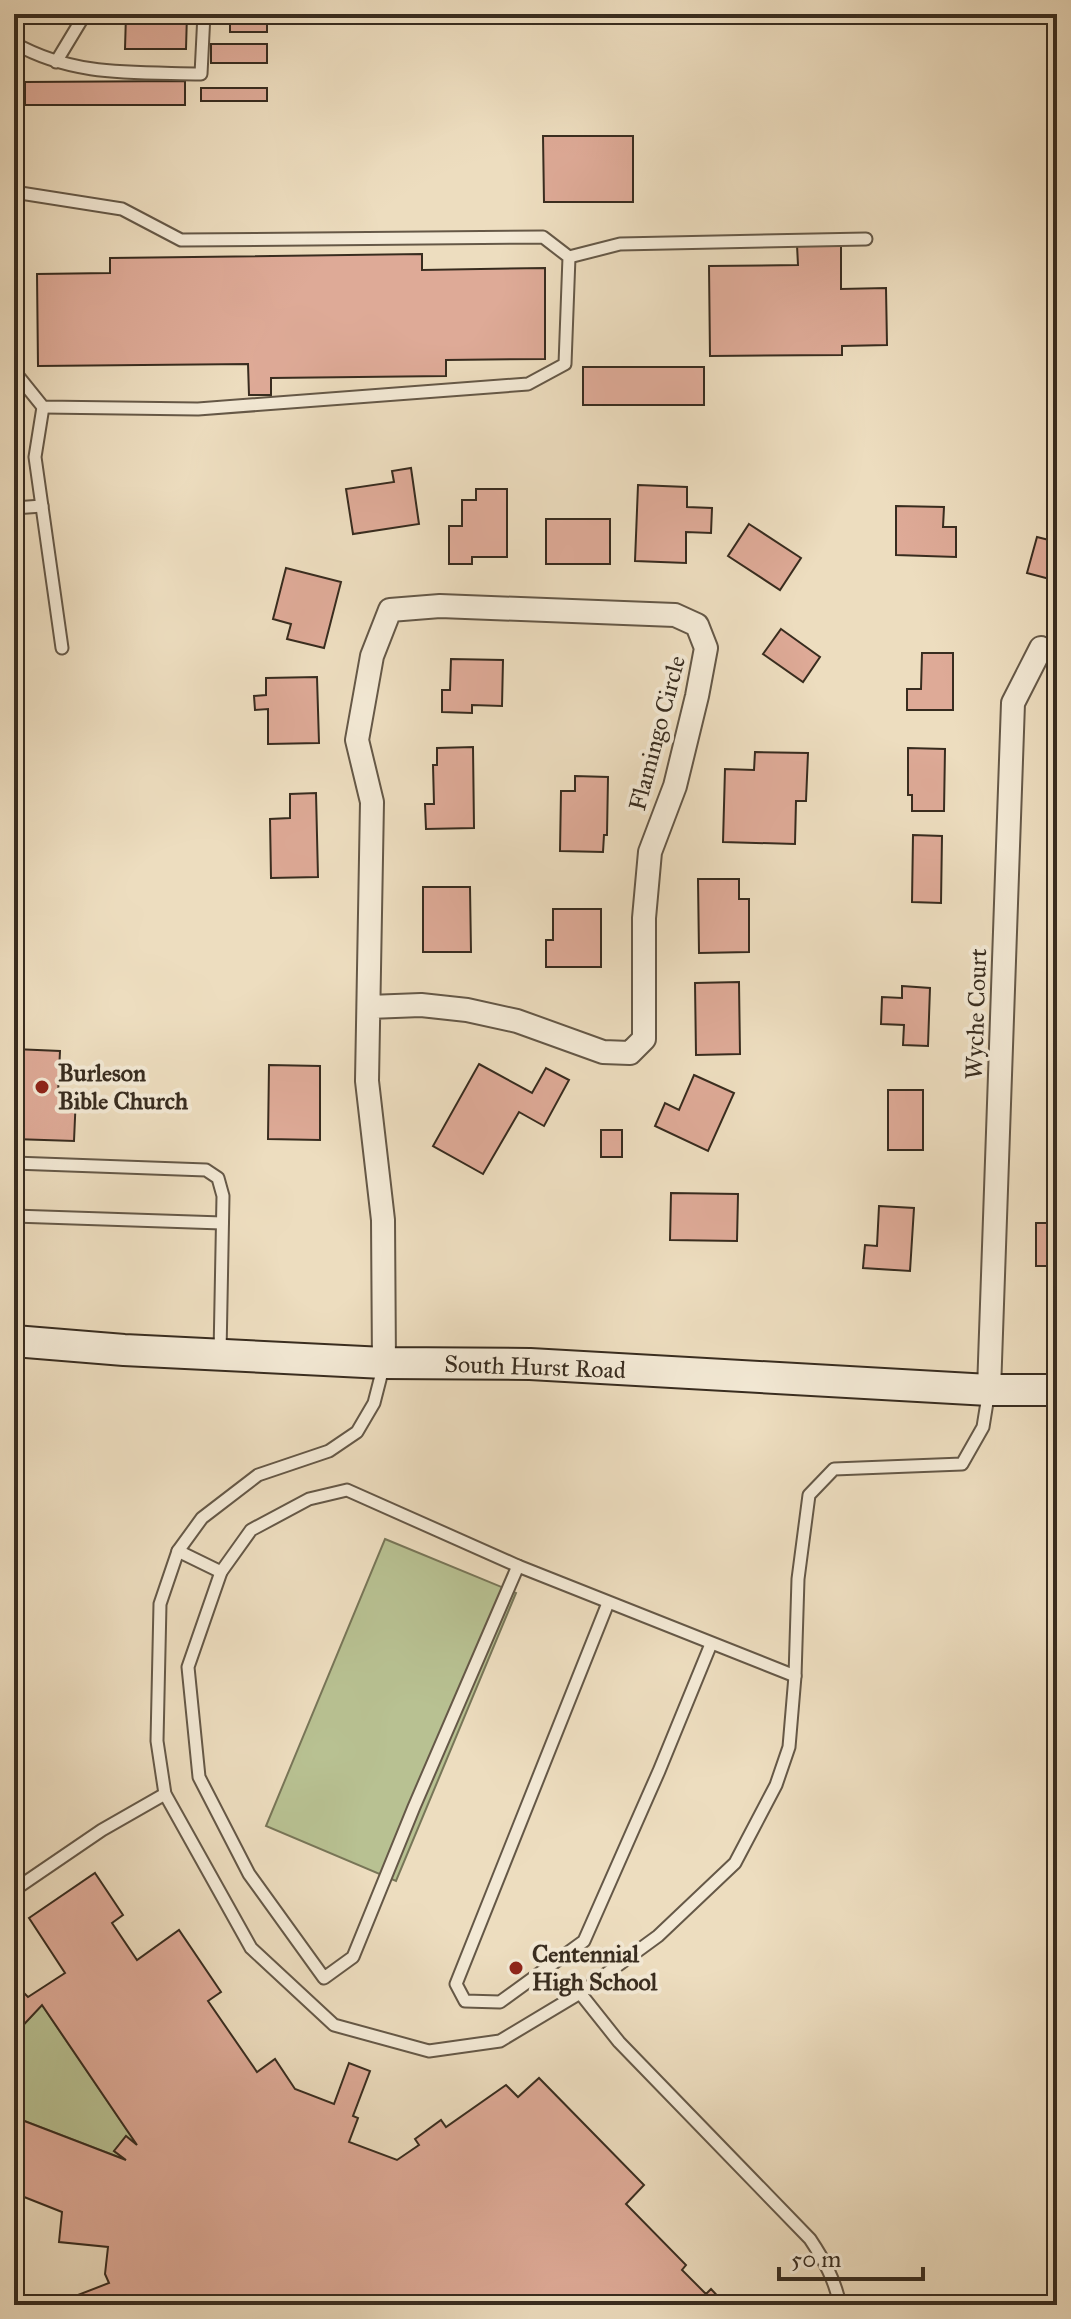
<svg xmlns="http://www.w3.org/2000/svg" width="1071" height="2319" viewBox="0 0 1071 2319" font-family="'IM FELL Great Primer',serif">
<rect width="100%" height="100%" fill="#edddbf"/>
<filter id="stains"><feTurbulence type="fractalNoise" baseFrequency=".0025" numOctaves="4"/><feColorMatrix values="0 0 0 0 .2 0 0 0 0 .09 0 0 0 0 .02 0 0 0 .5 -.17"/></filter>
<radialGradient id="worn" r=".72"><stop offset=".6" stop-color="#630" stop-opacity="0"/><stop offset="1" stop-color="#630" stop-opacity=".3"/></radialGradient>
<!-- green -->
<g fill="#b8c192" stroke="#787658" stroke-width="2">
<polygon points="385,1539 516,1593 396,1881 266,1826"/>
<polygon points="42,2005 137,2145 126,2137 114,2151 126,2160 14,2117 14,2035"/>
</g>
<!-- building -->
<g fill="#deaa97" stroke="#382c1f" stroke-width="2">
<polygon points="126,14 187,14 186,49 125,49"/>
<rect x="230" y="14" width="37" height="18"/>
<rect x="211" y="44" width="56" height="19"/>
<polygon points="185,81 185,105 25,105 25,82"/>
<rect x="201" y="88" width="66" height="13"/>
<polygon points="543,136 633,136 633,202 544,202"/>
<polygon points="797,245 841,245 841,289 886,288 887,345 842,346 842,355 710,356 709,266 798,265"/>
<polygon points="422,254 422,270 545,268 545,359 446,360 446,376 271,378 271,395 249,395 248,364 38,366 37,274 110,273 110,258"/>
<rect x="583" y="367" width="121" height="38"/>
<polygon points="411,468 419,524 353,534 346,489 394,482 392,471"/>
<polygon points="638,485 687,487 687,507 712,508 711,533 686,532 686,563 635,561"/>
<polygon points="476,489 507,489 507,557 472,557 472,564 449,564 449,526 462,526 462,500 476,500"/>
<polygon points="896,506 944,507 943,527 956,527 956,557 896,555"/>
<rect x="546" y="519" width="64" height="45"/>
<polygon points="749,524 801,558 780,590 728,556"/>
<polygon points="1037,537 1057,542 1057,581 1027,573"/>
<polygon points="286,568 341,582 324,648 287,639 291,624 273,619"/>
<polygon points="781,629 820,657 803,682 763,654"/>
<polygon points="922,653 953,653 953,710 907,710 907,689 921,689"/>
<polygon points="451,659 503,660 502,706 472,705 472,713 442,712 442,690 450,690"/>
<polygon points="317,677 319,743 268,744 268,709 255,710 254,696 266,695 266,678"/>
<polygon points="473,747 474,828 426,829 425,804 434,804 433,765 437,765 437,748"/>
<polygon points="908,748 945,749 944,811 912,811 912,795 908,795"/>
<polygon points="755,752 808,753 806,801 796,801 795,844 723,842 725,769 754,770"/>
<polygon points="575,776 608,777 607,835 604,835 603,852 560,851 561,791 575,791"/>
<polygon points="316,793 318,877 271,878 270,819 290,818 290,794"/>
<polygon points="913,835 942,836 941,903 912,902"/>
<polygon points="698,879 739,879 739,899 749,899 749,952 699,953"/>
<polygon points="423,887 470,887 471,952 423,952"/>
<polygon points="553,909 601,909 601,967 546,967 546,940 553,940"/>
<polygon points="739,982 740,1054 696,1055 695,983"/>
<polygon points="902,986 930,988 928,1046 903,1045 904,1025 881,1024 882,997 902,998"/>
<polygon points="14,1049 60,1051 58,1094 76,1095 74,1141 14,1139"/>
<polygon points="479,1064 532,1093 546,1068 569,1080 544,1126 519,1112 483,1174 433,1146"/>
<polygon points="269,1065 320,1066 320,1140 268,1139"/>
<polygon points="694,1075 734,1093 708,1151 655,1126 665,1103 679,1110"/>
<rect x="888" y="1090" width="35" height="60"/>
<polygon points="1056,1118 1057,1118 1057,1167 1051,1166"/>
<rect x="601" y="1130" width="21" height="27"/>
<polygon points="671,1193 738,1194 737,1241 670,1240"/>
<polygon points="879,1206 914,1208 910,1271 863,1268 865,1245 877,1246"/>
<rect x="1036" y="1223" width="21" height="43"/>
<polygon points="95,1873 123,1915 112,1923 137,1960 179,1930 221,1992 208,2001 257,2072 275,2059 295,2089 334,2104 349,2063 370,2071 353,2116 358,2118 349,2142 397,2160 419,2145 415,2139 441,2120 446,2127 506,2085 518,2097 539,2078 644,2185 626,2204 686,2265 682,2270 706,2294 711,2289 726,2305 52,2305 109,2283 105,2274 108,2247 59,2242 62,2212 14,2193 14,2117 126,2160 114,2151 126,2136 137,2145 42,2005 14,2035 14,1983 28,1997 65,1973 29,1918"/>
</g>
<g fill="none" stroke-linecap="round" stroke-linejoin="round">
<defs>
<g id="lane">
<path d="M 14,43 C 74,77 134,72 201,74 L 204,14"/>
<polyline points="56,62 85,14"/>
<polyline points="14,192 122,209 181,240 543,237 569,257 565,364 528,384 198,409 43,407 14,371"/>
<polyline points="569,257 620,244 866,239"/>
<polyline points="43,407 35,457 62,648"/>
<polyline points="14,508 42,506"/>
<polyline points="14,1163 206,1170 218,1178 223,1196 220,1354"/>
<polyline points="14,1216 222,1223"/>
<polyline points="384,1364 374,1403 357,1432 329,1451 258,1475 202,1518 178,1551 160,1604 157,1741 165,1794 251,1948 334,2025 429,2051 500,2041 580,1993 658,1936 735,1863 776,1785 789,1747 795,1676 798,1579 809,1495 834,1469 962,1464 983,1427 989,1390"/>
<polyline points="178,1551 221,1572 251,1530 309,1499 347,1490 518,1566 795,1676"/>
<polyline points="221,1572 188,1667 199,1777 249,1874 324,1978 353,1957 414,1807 518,1566"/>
<polyline points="608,1603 456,1984 465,2001 500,2002 584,1941 659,1771 711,1644"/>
<polyline points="14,1890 102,1830 165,1794"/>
<path d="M 580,1993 L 619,2042 L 810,2239 C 824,2260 835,2280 840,2305"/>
</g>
<g id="street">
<polyline points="369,1007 421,1005 467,1010 517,1021 603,1052 630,1053 644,1039 644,918 650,852 675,786 697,696 706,648 697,625 675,615 440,606 390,610 372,656 357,740 372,802 367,1081 383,1220 384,1363"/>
<polyline points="989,1390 1013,703 1041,648"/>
</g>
<polyline id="secondary" points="14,1341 124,1350 384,1363 530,1364 989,1390 1057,1390"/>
</defs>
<!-- lane casing -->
<use href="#lane" stroke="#655847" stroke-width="15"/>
<!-- street casing -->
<use href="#street" stroke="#655847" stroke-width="26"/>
<!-- secondary casing -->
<use href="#secondary" stroke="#382c1f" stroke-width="34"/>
<!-- lane -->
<use href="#lane" stroke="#f3e9d5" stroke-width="11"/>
<!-- street -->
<use href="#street" stroke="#f3e9d5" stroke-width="22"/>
<!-- secondary -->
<use href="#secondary" stroke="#f3e9d5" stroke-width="30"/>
</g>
<!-- markers -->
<g fill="#8f2418" stroke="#f3e9d5" stroke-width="3">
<circle cx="42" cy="1087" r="8"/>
<circle cx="516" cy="1968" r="8"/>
</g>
<g text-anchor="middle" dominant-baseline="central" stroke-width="8" stroke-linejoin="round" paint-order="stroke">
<!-- street labels -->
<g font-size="24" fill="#382c1f" stroke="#f3e9d5">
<text transform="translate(657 733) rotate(-75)">Flamingo Circle</text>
<text transform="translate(976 1014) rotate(-88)">Wyche Court</text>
<text transform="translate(535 1367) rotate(2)">South Hurst Road</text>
</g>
<!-- poi labels -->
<g font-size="24" font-weight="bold" fill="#382c1f" stroke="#f3e9d5" text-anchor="start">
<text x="58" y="1073">Burleson<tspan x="58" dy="28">Bible Church</tspan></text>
<text x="532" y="1954">Centennial<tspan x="532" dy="28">High School</tspan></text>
</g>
</g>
<!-- margin -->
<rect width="1071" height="2319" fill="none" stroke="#edddbf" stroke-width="48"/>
<rect x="16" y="16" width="1039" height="2287" fill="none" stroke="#382c1f" stroke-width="4"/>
<rect x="24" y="24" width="1023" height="2271" fill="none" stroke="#382c1f" stroke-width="2"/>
<!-- scale -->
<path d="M779 2267v12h144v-12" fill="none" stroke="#382c1f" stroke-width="4"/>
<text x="791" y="2267" font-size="24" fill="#382c1f" stroke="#f3e9d5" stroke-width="6" paint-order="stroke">50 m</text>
<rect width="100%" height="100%" filter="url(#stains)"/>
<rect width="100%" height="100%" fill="url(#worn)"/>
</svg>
